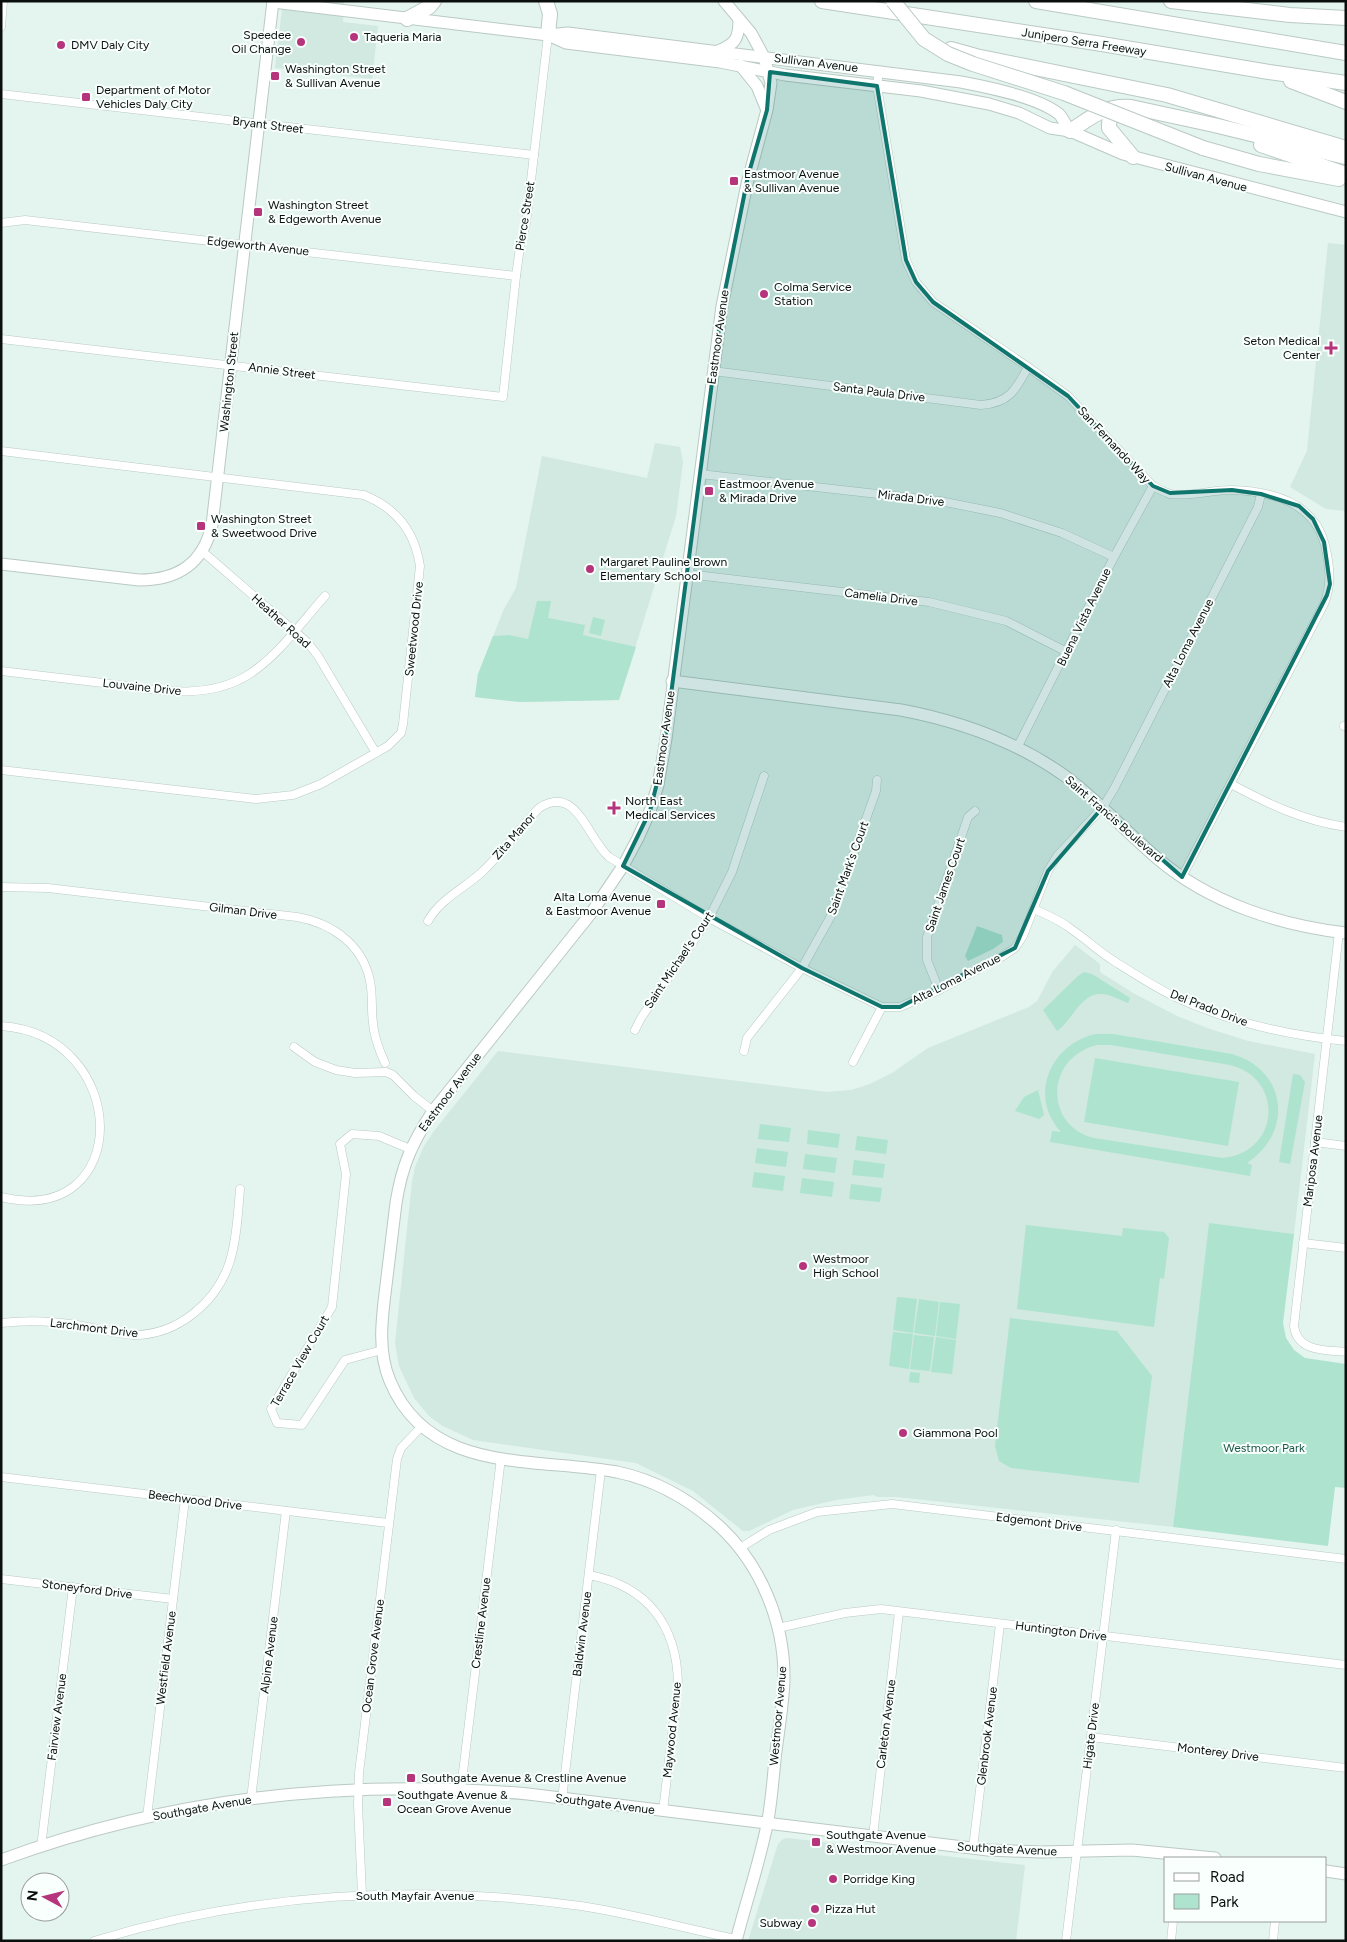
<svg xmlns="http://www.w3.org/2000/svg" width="1347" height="1942" viewBox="0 0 1347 1942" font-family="Figtree,sans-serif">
<rect width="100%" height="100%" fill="#e4f4ee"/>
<!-- built -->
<g fill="#d1e9e0">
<polygon points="283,1 344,1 343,22 378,26 372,79 275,68"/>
<polygon points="1328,243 1346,245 1346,511 1326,509 1290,487 1307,451"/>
<polygon points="655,443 680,447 683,462 676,516 619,700 520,702 475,697 478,674 483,662 504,609 516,588 542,456 647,478"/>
<polygon points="1075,945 1100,964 1100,972 1133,993 1177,1016 1207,1028 1248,1041 1315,1054 1294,1234 1209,1224 1173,1527 897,1497 877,1497 874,1495 836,1500 793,1510 749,1531 743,1531 693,1491 636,1463 473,1440 443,1426 430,1417 414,1398 399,1366 395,1343 412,1182 415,1167 424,1146 434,1131 498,1051 827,1092 851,1090 870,1084 892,1073 928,1048 1029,1007 1037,1001 1053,971"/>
<polygon points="787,1838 1025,1865 1016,1941 748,1941 778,1844 783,1839"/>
</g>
<!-- green -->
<g fill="#aee3d0" fill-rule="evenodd">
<polygon points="537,601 551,601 548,618 585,625 583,635 636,647 619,700 520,702 475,697 478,674 493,636 509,635 528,639"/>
<polygon points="593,617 605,620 601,636 589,633"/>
<polygon points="977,926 1002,935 1003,942 993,949 968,961 965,956"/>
<path d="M 1084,972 L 1092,974 L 1130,998 L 1128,1003 C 1120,1000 1110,994 1101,994 C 1081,993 1072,1021 1057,1031 L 1043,1010 L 1078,976 Z"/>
<path d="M 1095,1034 L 1113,1034 L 1232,1054 C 1287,1070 1294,1132 1247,1163 L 1252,1165 L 1250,1176 L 1050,1142 L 1052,1131 L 1061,1132 C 1028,1096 1050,1045 1095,1034 ZM 1097,1045 L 1111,1045 L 1230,1065 C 1286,1079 1279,1154 1222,1158 L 1094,1138 C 1043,1125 1046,1057 1097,1045 Z"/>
<polygon points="1095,1058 1239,1082 1228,1146 1084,1122"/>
<polygon points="1293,1074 1300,1075 1305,1082 1290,1164 1279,1162"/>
<polygon points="1038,1090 1044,1115 1039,1119 1015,1111 1024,1097"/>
<polygon points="760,1124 791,1128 789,1142 758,1139"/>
<polygon points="808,1130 840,1134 838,1148 807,1144"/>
<polygon points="857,1136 888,1140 886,1154 855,1150"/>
<polygon points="757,1148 788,1152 786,1167 755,1163"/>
<polygon points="805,1154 837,1158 835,1173 803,1169"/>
<polygon points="854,1160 885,1164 883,1178 852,1175"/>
<polygon points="754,1172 785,1176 783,1191 752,1187"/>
<polygon points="802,1178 834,1182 832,1197 800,1193"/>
<polygon points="851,1184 882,1188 880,1202 849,1199"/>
<polygon points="1209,1223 1294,1234 1283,1323 1286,1338 1294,1350 1305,1358 1346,1364 1346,1488 1335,1487 1328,1546 1173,1527"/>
<polygon points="1026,1225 1122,1236 1123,1228 1164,1232 1169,1238 1164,1279 1160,1278 1154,1327 1017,1309"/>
<polygon points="897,1297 917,1299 913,1333 893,1330"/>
<polygon points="919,1299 939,1302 935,1336 914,1333"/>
<polygon points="940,1302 960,1304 956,1339 936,1336"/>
<polygon points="1010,1318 1117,1331 1152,1376 1139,1483 1011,1468 999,1461 995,1446"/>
<polygon points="893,1332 913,1334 909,1369 889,1366"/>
<polygon points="914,1335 934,1337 930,1371 910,1369"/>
<polygon points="936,1337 956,1340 952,1374 931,1372"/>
<polygon points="910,1372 920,1373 919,1383 909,1382"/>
</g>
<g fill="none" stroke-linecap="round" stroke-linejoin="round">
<defs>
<g id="street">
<polyline points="1,27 3,1"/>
<path d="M 879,71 L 877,86 L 906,260 L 916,282 L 933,302 L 1028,367 L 1068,396 L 1153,486 C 1158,489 1165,492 1170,494 C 1190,497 1211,490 1231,490 C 1271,491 1314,502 1325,545 C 1330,566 1332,585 1324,604 L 1182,877"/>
<polyline points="1,94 534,155"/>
<polyline points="1,223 25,220 516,276"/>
<polyline points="1,339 503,397 516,276 520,247 526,223 548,35"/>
<path d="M 713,371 L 981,405 C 1009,403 1016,390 1028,367"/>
<path d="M 1,451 L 364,495 C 396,508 415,532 420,566 L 403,724 L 401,733 L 388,746 L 321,784 L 293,795 L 256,799 L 1,770"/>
<polyline points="700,474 940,501 1000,513 1062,533 1114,557"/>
<polyline points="202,551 308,643 318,656 376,753"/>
<polyline points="687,574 929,602 1006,621 1067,652"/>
<path d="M 1,671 C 35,675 69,679 103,683 C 151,689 204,702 248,675 C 278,656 301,623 325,596"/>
<polyline points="1344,726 1346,726"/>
<polyline points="1017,748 1114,557 1153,486"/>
<path d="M 1231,784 C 1268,804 1304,821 1346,827"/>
<path d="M 1,887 L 48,888 L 297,917 C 332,923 363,945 370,981 C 373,995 371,1009 373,1023 C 374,1037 379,1050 385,1063"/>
<path d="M 1034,909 C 1047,915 1060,920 1071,929 C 1086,939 1099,952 1114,961 C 1133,973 1153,986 1173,996 C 1228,1022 1286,1035 1346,1041"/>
<path d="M 428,921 C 440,899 465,888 482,872 C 503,852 519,829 539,808 C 577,783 588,840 609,857 L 709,918 L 802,968 L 882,1007 L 900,1007 L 939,990 L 1003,956 L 1015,948 L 1023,936 L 1048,871 L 1057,856 L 1103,807 L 1115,787 L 1258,507 L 1261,494"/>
<path d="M 1339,932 L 1294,1326 C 1297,1352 1326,1350 1346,1352"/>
<polyline points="939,990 927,960 927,937 968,817 975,811"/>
<path d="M 1,1026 C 132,1035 134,1229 1,1197"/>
<polyline points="635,1030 641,1018 709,918 732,872 764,776"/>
<polyline points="294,1047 315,1062 336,1070 355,1073 386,1072 393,1075 414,1096 433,1111"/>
<polyline points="744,1051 747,1038 802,968 832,914 876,791 877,780"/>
<polyline points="853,1062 882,1007"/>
<polyline points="1315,1142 1346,1146"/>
<polyline points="1303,1243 1346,1248"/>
<path d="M 1,1323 C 26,1320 53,1321 77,1325 C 96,1328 115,1334 134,1335 C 178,1335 217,1302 230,1261 C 237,1238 238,1212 240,1189"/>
<polyline points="382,1350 345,1360 302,1425 277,1423 271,1409 332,1307 346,1174 340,1144 352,1134 379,1136 410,1149"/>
<polyline points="1,1477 388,1523"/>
<polyline points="740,1548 769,1530 817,1512 892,1504 1346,1559"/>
<path d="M 589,1575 C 647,1586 677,1625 678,1684 L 663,1811"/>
<polyline points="1,1579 173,1599"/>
<polyline points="778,1628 845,1613 881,1609 1346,1665"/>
<polyline points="1091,1737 1346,1768"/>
<polyline points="461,1789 501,1458"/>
<polyline points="251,1799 286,1511"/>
<polyline points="562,1799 601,1470"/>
<polyline points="147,1817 185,1499"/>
<polyline points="873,1836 899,1612"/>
<polyline points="41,1847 73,1587"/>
<polyline points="973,1848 1000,1624"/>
<polyline points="362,1895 358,1805 359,1773 397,1459 401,1448 422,1426"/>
<path d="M 94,1941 C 251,1893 418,1883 581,1906 C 633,1914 684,1928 736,1939"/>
<polyline points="1066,1941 1116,1530"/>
<polyline points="1171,1941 1173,1921"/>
<polyline points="1273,1941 1275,1921"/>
</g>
<g id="secondary">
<path d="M 724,1 L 751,33 L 764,57 L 771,83 L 767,110 L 747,184 L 722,306 L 666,739 L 658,785 L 650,811 L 638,838 L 623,866 L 592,912 L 433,1111 C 412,1143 402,1165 396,1203 C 393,1228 390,1253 387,1277 C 383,1312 376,1348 390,1381 C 429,1475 535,1457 617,1472 C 655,1480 689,1499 718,1525 C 761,1564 785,1623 784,1681 C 783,1704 779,1728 776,1751 C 773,1775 772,1801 767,1825 C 759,1864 746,1902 736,1941"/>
<path d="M 273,2 L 548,35 L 568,33 L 961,82 C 987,87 1038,97 1059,114 C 1063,118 1066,126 1070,131"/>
<polyline points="548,35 566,43 720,62 785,75 921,91 989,104 1019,113 1050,128 1070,131 1123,154 1346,212"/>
<path d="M 718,51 C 736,44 739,38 739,19"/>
<polyline points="740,65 757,86 766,108"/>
<path d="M 1,564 L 139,580 C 178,580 203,564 212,525 L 273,1"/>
<path d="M 672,681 L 901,710 C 959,721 1016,741 1065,776 C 1099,801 1126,832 1158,859 C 1210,903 1279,925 1346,933"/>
<path d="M 1,1860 C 170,1798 349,1778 528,1794 L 988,1850 L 1041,1852 L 1132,1850 L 1215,1858"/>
<polyline points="1326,1871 1346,1874"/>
</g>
<g id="highway">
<polyline points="546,1 550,14 548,35"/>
<polyline points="822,1 1102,44 1269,72 1346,83"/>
<polyline points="1036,1 1346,53"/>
<polyline points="1171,1 1290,15 1346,18"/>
<polyline points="407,19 429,7 434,1"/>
<polyline points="951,49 976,56 1167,95 1346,148"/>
<polyline points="1291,81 1346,102"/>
<path d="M 1123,108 C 1113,112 1108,118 1109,128 L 1133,157"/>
<path d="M 1070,131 C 1092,117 1104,105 1131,107 L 1214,125 L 1345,157"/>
<polyline points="1261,145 1346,174"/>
<polyline points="1203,148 1259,164 1339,179"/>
</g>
</defs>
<!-- street casing -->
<use href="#street" stroke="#bac9c3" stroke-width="9"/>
<!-- secondary casing -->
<use href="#secondary" stroke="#bac9c3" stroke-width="13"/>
<!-- highway casing -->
<use href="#highway" stroke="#bac9c3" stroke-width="16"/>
<!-- street -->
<use href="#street" stroke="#fff" stroke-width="8"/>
<!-- secondary -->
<use href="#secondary" stroke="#fff" stroke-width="11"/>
<!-- highway -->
<use href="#highway" stroke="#fff" stroke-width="14"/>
<defs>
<polyline id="highway-bridge" points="893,1 924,39 948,54 973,64 1064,93 1203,148"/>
</defs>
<!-- highway-bridge casing -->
<use href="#highway-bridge" stroke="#bac9c3" stroke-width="16" stroke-linecap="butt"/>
<!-- highway-bridge -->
<use href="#highway-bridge" stroke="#fff" stroke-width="14"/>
</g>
<!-- marked area -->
<path fill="#0f766e" fill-opacity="0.2" stroke="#0f766e" stroke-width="4" stroke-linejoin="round" d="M 770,72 L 877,86 L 906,260 L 916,282 L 933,302 L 1068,396 L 1153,486 L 1170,493 L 1232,490 L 1261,494 L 1299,506 L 1313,519 L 1324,542 L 1330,584 L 1327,595 L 1182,877 L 1103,807 L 1048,871 L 1015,948 L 900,1007 L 882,1007 L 802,968 L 623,866 L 650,811 L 662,763 L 722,306 L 748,176 L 767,110 Z"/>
<!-- markers -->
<g fill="#b6347c" stroke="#f8fffc" stroke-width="2">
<circle cx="354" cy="37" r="5"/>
<circle cx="301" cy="42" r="5"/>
<circle cx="61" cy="45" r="5"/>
<rect x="270" y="71" width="10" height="10" rx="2.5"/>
<rect x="81" y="92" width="10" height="10" rx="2.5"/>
<rect x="729" y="176" width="10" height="10" rx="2.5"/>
<rect x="253" y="207" width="10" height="10" rx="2.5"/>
<circle cx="764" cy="294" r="5"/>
<path d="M1328.5 340.5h5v5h5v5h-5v5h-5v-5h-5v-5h5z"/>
<rect x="704" y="486" width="10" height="10" rx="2.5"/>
<rect x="196" y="521" width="10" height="10" rx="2.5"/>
<circle cx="590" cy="569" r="5"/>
<path d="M611.5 800.5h5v5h5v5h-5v5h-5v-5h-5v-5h5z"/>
<rect x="656" y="899" width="10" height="10" rx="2.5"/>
<circle cx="803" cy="1266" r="5"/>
<circle cx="903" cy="1433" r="5"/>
<rect x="406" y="1773" width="10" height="10" rx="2.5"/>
<rect x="382" y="1797" width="10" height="10" rx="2.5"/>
<rect x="811" y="1837" width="10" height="10" rx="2.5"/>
<circle cx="833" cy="1879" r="5"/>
<circle cx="815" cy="1909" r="5"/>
<circle cx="812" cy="1923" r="5"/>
</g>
<g text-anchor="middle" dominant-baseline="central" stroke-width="4" stroke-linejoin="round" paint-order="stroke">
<!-- poi labels -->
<g font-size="12" fill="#0a0f0d" stroke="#f8fffc" text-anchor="start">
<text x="291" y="35" text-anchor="end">Speedee<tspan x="291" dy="14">Oil Change</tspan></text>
<text x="364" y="37">Taqueria Maria</text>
<text x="71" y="45">DMV Daly City</text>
<text x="285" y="69">Washington Street<tspan x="285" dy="14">&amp; Sullivan Avenue</tspan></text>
<text x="96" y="90">Department of Motor<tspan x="96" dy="14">Vehicles Daly City</tspan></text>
<text x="744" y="174">Eastmoor Avenue<tspan x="744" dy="14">&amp; Sullivan Avenue</tspan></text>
<text x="268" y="205">Washington Street<tspan x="268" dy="14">&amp; Edgeworth Avenue</tspan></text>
<text x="774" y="287">Colma Service<tspan x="774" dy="14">Station</tspan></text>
<text x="1320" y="341" text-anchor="end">Seton Medical<tspan x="1320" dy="14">Center</tspan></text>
<text x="719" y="484">Eastmoor Avenue<tspan x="719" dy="14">&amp; Mirada Drive</tspan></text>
<text x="211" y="519">Washington Street<tspan x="211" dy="14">&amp; Sweetwood Drive</tspan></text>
<text x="600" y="562">Margaret Pauline Brown<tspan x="600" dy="14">Elementary School</tspan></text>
<text x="625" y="801">North East<tspan x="625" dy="14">Medical Services</tspan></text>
<text x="651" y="897" text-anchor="end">Alta Loma Avenue<tspan x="651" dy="14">&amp; Eastmoor Avenue</tspan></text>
<text x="813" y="1259">Westmoor<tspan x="813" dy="14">High School</tspan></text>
<text x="913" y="1433">Giammona Pool</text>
<text x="421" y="1778">Southgate Avenue &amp; Crestline Avenue</text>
<text x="397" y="1795">Southgate Avenue &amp;<tspan x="397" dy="14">Ocean Grove Avenue</tspan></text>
<text x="826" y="1835">Southgate Avenue<tspan x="826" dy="14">&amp; Westmoor Avenue</tspan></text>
<text x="843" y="1879">Porridge King</text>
<text x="825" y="1909">Pizza Hut</text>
<text x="802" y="1923" text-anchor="end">Subway</text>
</g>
<!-- street labels -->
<g font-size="12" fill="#0a0f0d" stroke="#f8fffc">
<text transform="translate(1084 42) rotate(9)">Junipero Serra Freeway</text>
<text transform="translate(816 63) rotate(7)">Sullivan Avenue</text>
<text transform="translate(268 125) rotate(7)">Bryant Street</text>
<text transform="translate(1206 177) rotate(15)">Sullivan Avenue</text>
<text transform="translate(525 216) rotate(-81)">Pierce Street</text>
<text transform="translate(258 246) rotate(6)">Edgeworth Avenue</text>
<text transform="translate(718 337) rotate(-82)">Eastmoor Avenue</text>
<text transform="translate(282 371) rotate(7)">Annie Street</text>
<text transform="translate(229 382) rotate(-84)">Washington Street</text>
<text transform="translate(879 392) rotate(7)">Santa Paula Drive</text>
<text transform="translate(1114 445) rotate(47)">San Fernando Way</text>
<text transform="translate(911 498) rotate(7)">Mirada Drive</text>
<text transform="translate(881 597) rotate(7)">Camelia Drive</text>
<text transform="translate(1084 617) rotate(-64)">Buena Vista Avenue</text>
<text transform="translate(281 621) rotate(42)">Heather Road</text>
<text transform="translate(414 629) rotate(-84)">Sweetwood Drive</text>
<text transform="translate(1188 643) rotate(-63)">Alta Loma Avenue</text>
<text transform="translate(142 687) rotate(6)">Louvaine Drive</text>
<text transform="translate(664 738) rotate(-82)">Eastmoor Avenue</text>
<text transform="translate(1114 819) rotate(41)">Saint Francis Boulevard</text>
<text transform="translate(514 836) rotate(-49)">Zita Manor</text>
<text transform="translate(848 868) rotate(-70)">Saint Mark's Court</text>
<text transform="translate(945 885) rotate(-71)">Saint James Court</text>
<text transform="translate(243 911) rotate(7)">Gilman Drive</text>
<text transform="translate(679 960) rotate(-56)">Saint Michael's Court</text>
<text transform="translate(956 979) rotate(-27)">Alta Loma Avenue</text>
<text transform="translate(1209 1008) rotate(21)">Del Prado Drive</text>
<text transform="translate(450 1092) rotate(-53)">Eastmoor Avenue</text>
<text transform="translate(1313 1161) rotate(-83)">Mariposa Avenue</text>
<text transform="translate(94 1328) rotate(7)">Larchmont Drive</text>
<text transform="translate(300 1361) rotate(-60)">Terrace View Court</text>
<text transform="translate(195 1500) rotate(7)">Beechwood Drive</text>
<text transform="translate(1039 1522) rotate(7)">Edgemont Drive</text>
<text transform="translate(87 1589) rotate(7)">Stoneyford Drive</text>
<text transform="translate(481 1623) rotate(-83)">Crestline Avenue</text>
<text transform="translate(1061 1631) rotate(7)">Huntington Drive</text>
<text transform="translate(582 1634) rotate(-83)">Baldwin Avenue</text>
<text transform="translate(269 1655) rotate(-83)">Alpine Avenue</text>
<text transform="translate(373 1656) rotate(-83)">Ocean Grove Avenue</text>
<text transform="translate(166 1658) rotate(-83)">Westfield Avenue</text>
<text transform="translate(778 1716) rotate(-85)">Westmoor Avenue</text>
<text transform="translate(57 1717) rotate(-83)">Fairview Avenue</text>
<text transform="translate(886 1724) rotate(-83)">Carleton Avenue</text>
<text transform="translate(672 1730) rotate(-84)">Maywood Avenue</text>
<text transform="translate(987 1736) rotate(-83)">Glenbrook Avenue</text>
<text transform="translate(1091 1736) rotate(-83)">Higate Drive</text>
<text transform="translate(1218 1752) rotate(7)">Monterey Drive</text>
<text transform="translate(605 1804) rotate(7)">Southgate Avenue</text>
<text transform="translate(202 1808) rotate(-10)">Southgate Avenue</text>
<text transform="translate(1007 1849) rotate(3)">Southgate Avenue</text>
<text x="415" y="1896">South Mayfair Avenue</text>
</g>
<!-- park labels -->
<g font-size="12" fill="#1b5847" stroke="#f8fffc">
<text x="1264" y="1448">Westmoor Park</text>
</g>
</g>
<!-- border -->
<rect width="1347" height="1942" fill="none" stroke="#0a0f0d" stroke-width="5"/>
<!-- legend -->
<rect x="1164" y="1857" width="162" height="65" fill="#f8fffc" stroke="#999f9c"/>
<rect x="1174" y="1873" width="25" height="8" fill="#ffffff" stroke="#999f9c"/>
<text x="1210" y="1882" font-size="15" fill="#0a0f0d">Road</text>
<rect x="1174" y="1894" width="25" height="15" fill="#aee3d0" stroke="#999f9c"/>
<text x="1210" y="1907" font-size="15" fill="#0a0f0d">Park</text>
<!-- north arrow -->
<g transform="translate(45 1897) rotate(277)"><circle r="24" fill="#f8fffc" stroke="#999f9c"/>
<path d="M0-4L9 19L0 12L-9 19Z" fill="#b6347c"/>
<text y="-8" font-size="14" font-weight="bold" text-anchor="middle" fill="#0a0f0d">N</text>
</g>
</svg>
